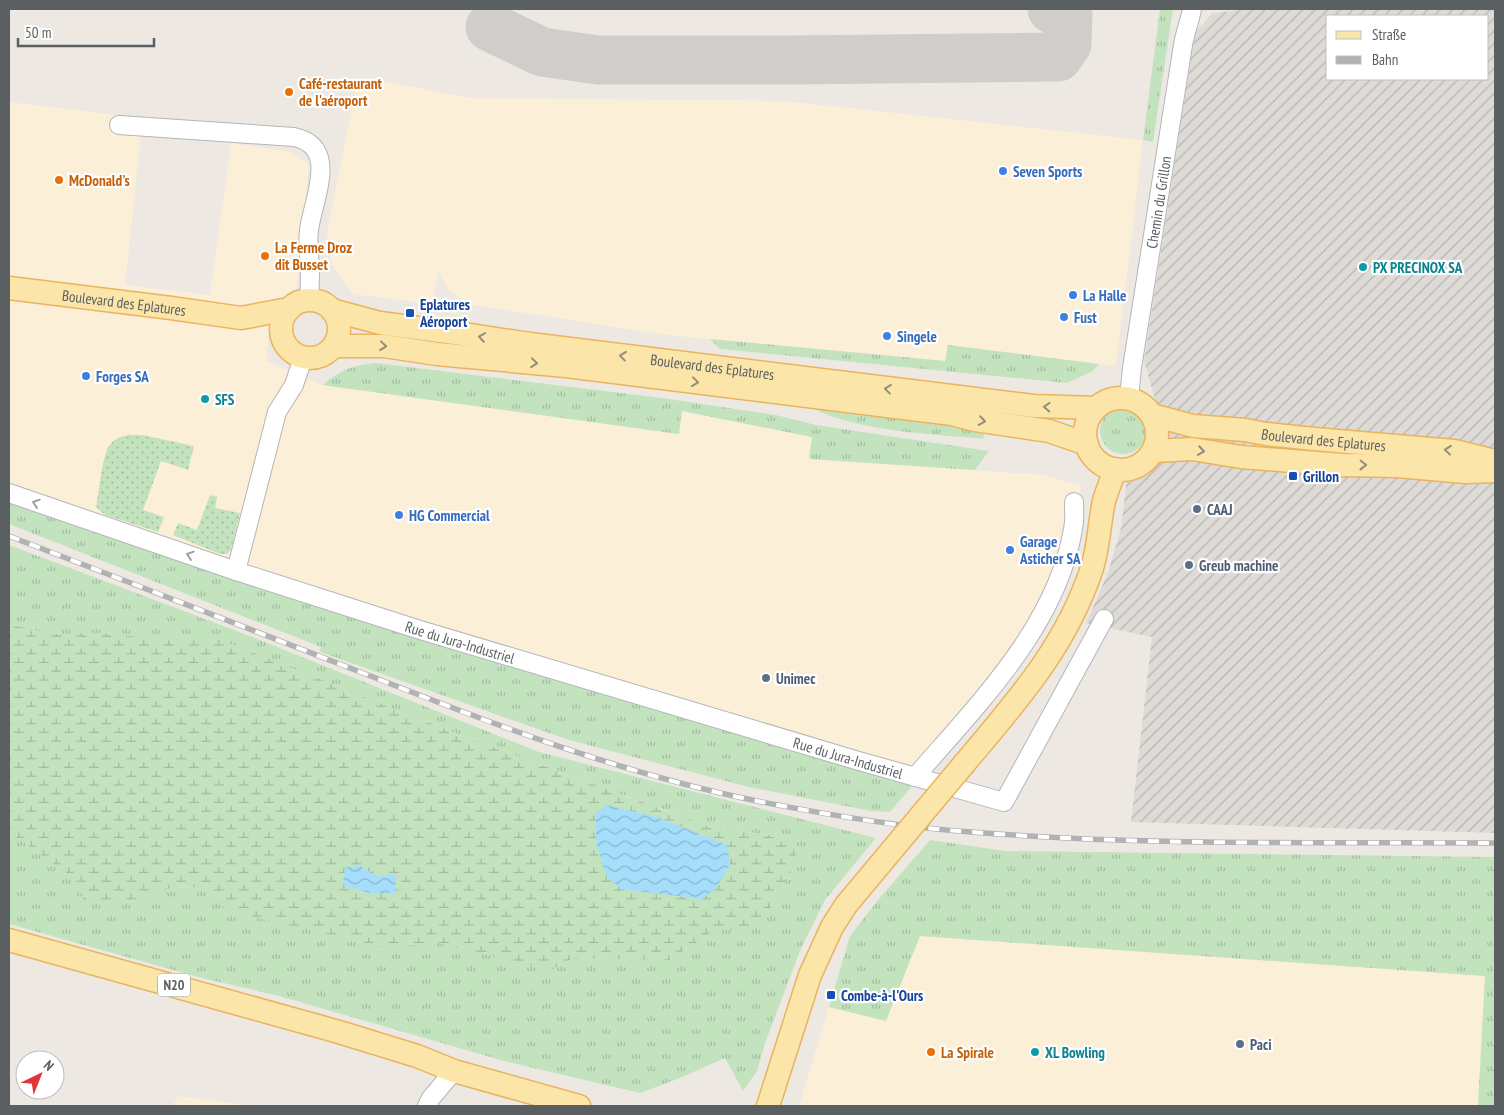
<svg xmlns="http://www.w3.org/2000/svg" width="1504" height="1115" viewBox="0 0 1504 1115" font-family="'PT Sans Narrow',sans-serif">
<defs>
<pattern id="industrial-furrows" width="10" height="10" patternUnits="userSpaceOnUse" patternTransform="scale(1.25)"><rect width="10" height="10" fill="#dedbd7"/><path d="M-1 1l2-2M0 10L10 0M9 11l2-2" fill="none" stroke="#b7b5b2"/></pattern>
<pattern id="grass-tufts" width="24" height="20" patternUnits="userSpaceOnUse" patternTransform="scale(1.25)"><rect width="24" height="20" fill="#c3e3bf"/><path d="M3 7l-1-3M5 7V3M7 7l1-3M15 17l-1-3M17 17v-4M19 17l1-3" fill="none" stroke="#a1bb9f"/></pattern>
<pattern id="wetland-marsh" width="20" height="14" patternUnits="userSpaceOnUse" patternTransform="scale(1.25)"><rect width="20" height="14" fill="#c3e3bf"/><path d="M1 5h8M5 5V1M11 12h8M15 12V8" fill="none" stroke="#a1bb9f"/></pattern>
<pattern id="garden-dots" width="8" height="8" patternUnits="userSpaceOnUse" patternTransform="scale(1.25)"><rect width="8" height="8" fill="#c3e3bf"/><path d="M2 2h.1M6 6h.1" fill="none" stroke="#a1bb9f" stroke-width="1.8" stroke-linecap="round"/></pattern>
<pattern id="water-waves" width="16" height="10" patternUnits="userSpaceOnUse" patternTransform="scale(1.25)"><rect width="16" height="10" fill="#a4defa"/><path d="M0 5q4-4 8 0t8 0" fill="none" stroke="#89b7ce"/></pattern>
</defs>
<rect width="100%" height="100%" fill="#ede9e2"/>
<!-- commercial -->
<g fill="#fcefd8">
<polygon points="367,78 469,98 784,101 1143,140 1116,366 949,345 946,361 667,335 468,304 448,289 442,278 439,268 432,304 353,294 332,266 327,233 357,83"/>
<polygon points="9,102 142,118 141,134 125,285 210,295 231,143 292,152 309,164 297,288 270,303 267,361 322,385 678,434 682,411 812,437 809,459 1044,475 1081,486 1075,540 1061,586 940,754 919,788 242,581 9,500"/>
<polygon points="919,936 1485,976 1478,1106 799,1106 829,1007 886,1021"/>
<polygon points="178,1096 250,1106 173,1106"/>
</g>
<!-- industrial -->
<path fill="url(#industrial-furrows)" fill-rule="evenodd" d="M 1249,9 L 1495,9 L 1495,833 L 1131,822 L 1152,637 L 1086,623 L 1108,573 L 1121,528 L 1127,478 L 1159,456 L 1159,413 L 1144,361 L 1195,32 L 1213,13 ZM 1328,16 L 1488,16 L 1488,79 L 1328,79 Z"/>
<!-- grass -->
<g fill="url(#grass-tufts)" fill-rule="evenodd">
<polygon points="1160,9 1173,9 1153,142 1143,140"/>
<polygon points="710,339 945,361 948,345 1099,364 1093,371 1067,383 720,349"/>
<path d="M 376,363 L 662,398 L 776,415 L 816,425 L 989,451 L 975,470 L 809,459 L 812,437 L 682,411 L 679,434 L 322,385 C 341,370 352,365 376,363 Z"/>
<path d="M 808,406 L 986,427 L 983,439 C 936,434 886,433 840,419 C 829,416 819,411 808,406 Z"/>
<circle cx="1123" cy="431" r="23"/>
<polygon points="9,500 242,581 912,786 890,812 871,811 749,787 569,740 320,652 321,647 9,524"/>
<path d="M 9,545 L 242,633 L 539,752 L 876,838 L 825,900 L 800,951 L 765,1043 L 757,1071 L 743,1091 L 725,1058 L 680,1078 L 640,1093 L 504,1061 L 279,996 L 202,978 L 9,924 ZM 376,702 L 455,733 L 707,826 L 769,835 L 758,930 L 716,930 L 668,960 L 574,958 L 551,970 L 319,882 L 170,888 Z"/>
<polygon points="930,840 1006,851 1495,857 1495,1106 1478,1106 1485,976 920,936 886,1021 829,1007 850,936 878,900"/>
</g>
<!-- wetland -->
<polygon fill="url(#wetland-marsh)" points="9,625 56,634 101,633 186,642 214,637 455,733 707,826 769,835 797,849 793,868 758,930 716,930 669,960 574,958 551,970 433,942 389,949 225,910 204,887 170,888 138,900 85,902 70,875 9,832"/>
<!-- garden -->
<g fill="url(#garden-dots)">
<path d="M 129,435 L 142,435 L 194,446 L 188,470 L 161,461 L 143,510 L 164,517 L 158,532 L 105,515 L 96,507 C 99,493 102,457 109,446 C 114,439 121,436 129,435 Z"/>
<polygon points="210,495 217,497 215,508 240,513 231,550 227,554 220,554 173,535 178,523 197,530"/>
</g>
<!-- water -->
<g fill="url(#water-waves)">
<polygon points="606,805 660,818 727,845 730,865 715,889 702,899 621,889 606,875 596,842 596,813"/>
<polygon points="360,866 376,876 396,874 395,893 369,893 343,885 345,867"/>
</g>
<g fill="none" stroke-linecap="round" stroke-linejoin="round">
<!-- taxiway -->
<polyline stroke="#cfceca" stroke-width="49" points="490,27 542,52 598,60 792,60 1058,57 1067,44 1068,15 1052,9"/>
<defs>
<g id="minor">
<path d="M 119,125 L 294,137 C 340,147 313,199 309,230 C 307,244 310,259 310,273 C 310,282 309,291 310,300"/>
<path id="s1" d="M 1129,398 L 1132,368 L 1183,45 C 1185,32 1190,21 1192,9"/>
<path id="s2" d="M 9,493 L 236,571 L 417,629 L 859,761 L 1004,802 L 1104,619"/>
<polyline points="236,571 277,412 294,385 303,358"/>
<path d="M 915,777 C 977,705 1057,626 1073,529 C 1075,520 1074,511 1074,502"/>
<polyline points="427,1106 431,1098 454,1071"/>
</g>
<g id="major">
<path id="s3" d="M 9,288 L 171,308 L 241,318 L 289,309"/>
<circle cx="310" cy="329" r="29"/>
<path id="s4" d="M 332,310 L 380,323 L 463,334 L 530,344 L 1034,406 L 1096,408"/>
<polyline points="334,346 384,346 437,354 566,366 952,414 975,420 1049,431 1087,444"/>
<circle cx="1121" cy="434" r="36"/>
<path id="s5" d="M 1152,415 L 1193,426 L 1245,430 L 1266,434 L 1314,439 L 1454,451 L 1495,461"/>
<polyline points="1153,451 1192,449 1241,457 1342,465 1397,466 1466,472 1495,471"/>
<path d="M 964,764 C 1016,702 1066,647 1092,568 C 1099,546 1099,524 1104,501 C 1107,490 1112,480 1115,469"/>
<polyline points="9,940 339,1032 417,1056 454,1071 579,1106"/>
<polyline points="768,1106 810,975 832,927 846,905"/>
</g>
</defs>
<!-- minor casing -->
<use href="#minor" stroke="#b3b5b9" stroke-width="20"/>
<!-- major casing -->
<use href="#major" stroke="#eab35e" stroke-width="25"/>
<!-- minor -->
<use href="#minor" stroke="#fff" stroke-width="18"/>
<!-- major -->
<use href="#major" stroke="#fbe5a9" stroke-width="22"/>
<defs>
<path id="rail" d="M 9,536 C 129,582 249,629 368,675 C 495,725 623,774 757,801 C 828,815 899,827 971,832 C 1144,846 1321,842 1495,843"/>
</defs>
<!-- rail casing -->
<use href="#rail" stroke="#b1b2b2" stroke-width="5.5"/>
<!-- rail -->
<use href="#rail" stroke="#fff" stroke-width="4" stroke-dasharray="11" stroke-linecap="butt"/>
<defs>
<polyline id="major-bridge" points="846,905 964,764"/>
</defs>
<!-- major-bridge casing -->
<use href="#major-bridge" stroke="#eab35e" stroke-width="25" stroke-linecap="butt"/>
<!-- major-bridge -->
<use href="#major-bridge" stroke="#fbe5a9" stroke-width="22"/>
</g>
<!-- one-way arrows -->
<defs><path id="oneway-chevron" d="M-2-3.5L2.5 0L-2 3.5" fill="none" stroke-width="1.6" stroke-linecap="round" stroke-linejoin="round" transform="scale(1.25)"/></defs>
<g stroke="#928e7b">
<use href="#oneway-chevron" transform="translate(482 337) rotate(-171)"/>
<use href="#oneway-chevron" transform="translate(383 346) rotate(6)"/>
<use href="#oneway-chevron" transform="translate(623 356) rotate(-173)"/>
<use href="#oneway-chevron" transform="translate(534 363) rotate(6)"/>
<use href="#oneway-chevron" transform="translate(695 382) rotate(7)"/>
<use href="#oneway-chevron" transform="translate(888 389) rotate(-173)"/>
<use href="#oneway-chevron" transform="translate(1047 407) rotate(-177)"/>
<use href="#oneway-chevron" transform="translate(982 421) rotate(9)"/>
<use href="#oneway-chevron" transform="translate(1448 450) rotate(-174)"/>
<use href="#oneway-chevron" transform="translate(1201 451) rotate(9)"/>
<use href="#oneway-chevron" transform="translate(1363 465) rotate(1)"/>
</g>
<g stroke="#9c9fa1">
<use href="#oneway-chevron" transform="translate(36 503) rotate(-161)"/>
<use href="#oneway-chevron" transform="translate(190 555) rotate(-161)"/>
</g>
<!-- markers -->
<g fill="#e8710a" stroke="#fff" stroke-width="2">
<circle cx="289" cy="92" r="5"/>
<circle cx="59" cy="180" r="5"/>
<circle cx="265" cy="256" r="5"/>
<circle cx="931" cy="1052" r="5"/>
</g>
<g fill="#3f7fe0" stroke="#fff" stroke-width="2">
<circle cx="1003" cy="171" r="5"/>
<circle cx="1073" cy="295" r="5"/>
<circle cx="1064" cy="317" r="5"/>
<circle cx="887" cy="336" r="5"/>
<circle cx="86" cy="376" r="5"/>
<circle cx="399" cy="515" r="5"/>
<circle cx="1010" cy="550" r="5"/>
</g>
<g fill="#0f9aa8" stroke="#fff" stroke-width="2">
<circle cx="1363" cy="267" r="5"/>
<circle cx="205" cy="399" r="5"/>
<circle cx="1035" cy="1052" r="5"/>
</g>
<g fill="#1a4fb4" stroke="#fff" stroke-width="2">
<rect x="405" y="308" width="10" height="10" rx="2.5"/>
<rect x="1288" y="471" width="10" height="10" rx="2.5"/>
<rect x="826" y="990" width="10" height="10" rx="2.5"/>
</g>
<g fill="#5c6f8a" stroke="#fff" stroke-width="2">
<circle cx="1197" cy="509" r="5"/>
<circle cx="1189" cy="565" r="5"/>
<circle cx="766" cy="678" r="5"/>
<circle cx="1240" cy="1044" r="5"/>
</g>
<g text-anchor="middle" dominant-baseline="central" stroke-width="4.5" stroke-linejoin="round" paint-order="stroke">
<!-- shield labels -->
<rect fill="#fff" stroke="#8c8f91" stroke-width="1" x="158" y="973.5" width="32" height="23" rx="4"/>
<g font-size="14" font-weight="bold" fill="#5a5f62">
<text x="174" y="985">N20</text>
</g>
<!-- food labels -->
<g font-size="15" font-weight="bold" fill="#c56008" stroke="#fff" text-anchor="start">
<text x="299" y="83">Café-restaurant<tspan x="299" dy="17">de l'aéroport</tspan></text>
<text x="69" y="180">McDonald's</text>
<text x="275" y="247">La Ferme Droz<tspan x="275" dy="17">dit Busset</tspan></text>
<text x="941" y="1052">La Spirale</text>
</g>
<!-- shop labels -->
<g font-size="15" font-weight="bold" fill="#366cbe" stroke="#fff" text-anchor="start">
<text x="1013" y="171">Seven Sports</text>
<text x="1083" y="295">La Halle</text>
<text x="1074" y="317">Fust</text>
<text x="897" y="336">Singele</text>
<text x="96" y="376">Forges SA</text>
<text x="409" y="515">HG Commercial</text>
<text x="1020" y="541">Garage<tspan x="1020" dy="17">Asticher SA</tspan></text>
</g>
<!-- street labels -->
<g font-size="15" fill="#5a5f62" stroke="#fff">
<text stroke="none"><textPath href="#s1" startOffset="198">Chemin du Grillon</textPath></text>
<text stroke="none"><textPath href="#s3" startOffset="116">Boulevard des Eplatures</textPath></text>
<text stroke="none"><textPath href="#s4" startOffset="385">Boulevard des Eplatures</textPath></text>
<text stroke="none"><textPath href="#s5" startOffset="174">Boulevard des Eplatures</textPath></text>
<text stroke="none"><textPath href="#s2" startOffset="475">Rue du Jura-Industriel</textPath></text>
<text stroke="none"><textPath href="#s2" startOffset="880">Rue du Jura-Industriel</textPath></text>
</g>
<!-- culture labels -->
<g font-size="15" font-weight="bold" fill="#0d838f" stroke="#fff" text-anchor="start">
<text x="1373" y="267">PX PRECINOX SA</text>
<text x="215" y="399">SFS</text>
<text x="1045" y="1052">XL Bowling</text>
</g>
<!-- transit labels -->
<g font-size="15" font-weight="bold" fill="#164399" stroke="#fff" text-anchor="start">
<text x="420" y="304">Eplatures<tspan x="420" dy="17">Aéroport</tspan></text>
<text x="1303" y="476">Grillon</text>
<text x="841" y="995">Combe-à-l'Ours</text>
</g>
<!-- service labels -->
<g font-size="15" font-weight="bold" fill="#4e5e75" stroke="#fff" text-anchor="start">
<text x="1207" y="509">CAAJ</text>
<text x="1199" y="565">Greub machine</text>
<text x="776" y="678">Unimec</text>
<text x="1250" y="1044">Paci</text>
</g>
</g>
<!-- border -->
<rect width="1504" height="1115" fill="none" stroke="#5a5f62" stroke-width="20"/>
<!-- legend -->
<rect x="1326" y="15" width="162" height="65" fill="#ffffff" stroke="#bdbfc0"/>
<rect x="1336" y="31" width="25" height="8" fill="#fbe5a9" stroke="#bdbfc0"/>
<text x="1372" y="40" font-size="15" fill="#5a5f62">Straße</text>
<rect x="1336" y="56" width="25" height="8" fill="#b1b2b2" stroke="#bdbfc0"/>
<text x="1372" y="65" font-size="15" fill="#5a5f62">Bahn</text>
<!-- north arrow -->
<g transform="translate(40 1075) rotate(43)"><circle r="24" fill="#ffffff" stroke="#bdbfc0"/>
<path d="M0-4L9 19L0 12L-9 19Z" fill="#e0353a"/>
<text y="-8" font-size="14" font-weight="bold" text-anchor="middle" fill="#5a5f62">N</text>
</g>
<!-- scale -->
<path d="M18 38v8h136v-8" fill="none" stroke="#5a5f62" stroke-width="2.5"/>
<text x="25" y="38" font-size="15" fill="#5a5f62" stroke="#ffffff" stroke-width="4" paint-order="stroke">50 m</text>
</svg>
